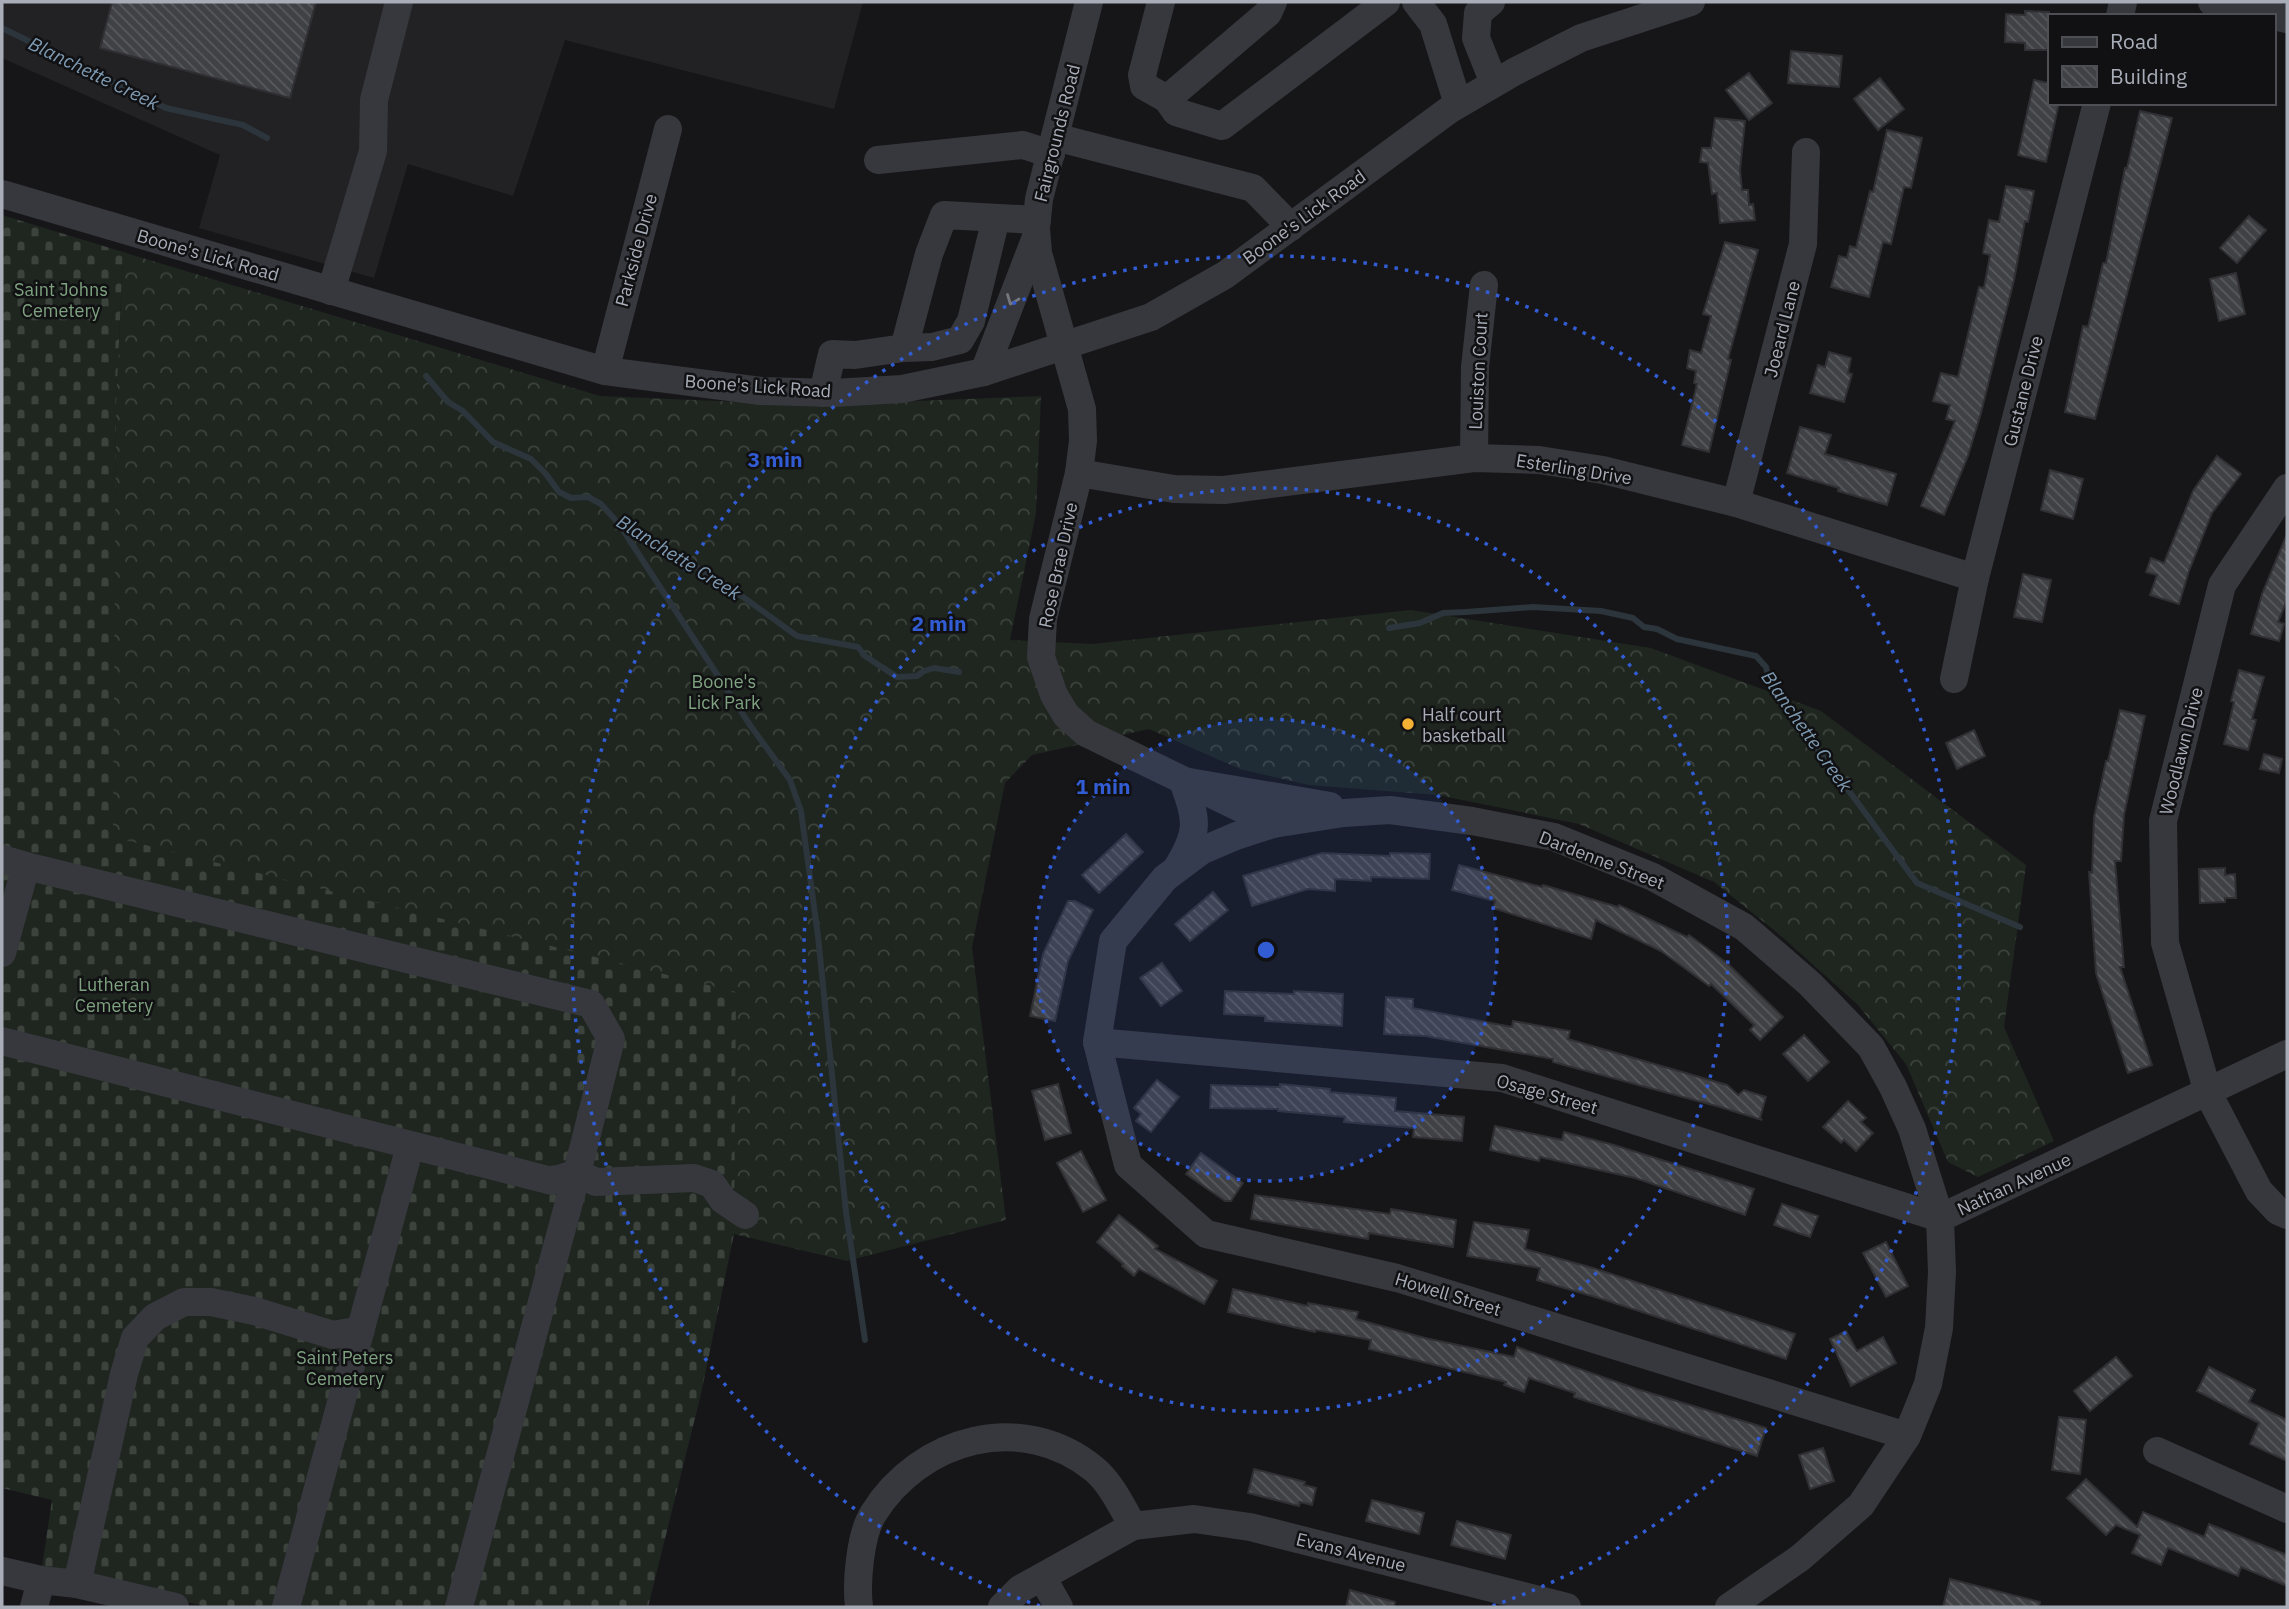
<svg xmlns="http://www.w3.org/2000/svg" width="2289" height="1609" viewBox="0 0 2289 1609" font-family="'IBM Plex Sans',sans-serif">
<defs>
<pattern id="forest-crowns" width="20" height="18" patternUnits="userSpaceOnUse" patternTransform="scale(1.75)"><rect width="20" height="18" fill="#1e261f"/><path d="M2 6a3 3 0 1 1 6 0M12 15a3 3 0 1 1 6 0" fill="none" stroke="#3c433d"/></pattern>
<pattern id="cemetery-stones" width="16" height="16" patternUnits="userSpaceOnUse" patternTransform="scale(1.75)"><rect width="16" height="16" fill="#1e261f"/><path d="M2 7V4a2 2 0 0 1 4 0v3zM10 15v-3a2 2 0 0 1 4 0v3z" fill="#3c433d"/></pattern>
<pattern id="building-back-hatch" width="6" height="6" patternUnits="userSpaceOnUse" patternTransform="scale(1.75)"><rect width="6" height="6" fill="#404145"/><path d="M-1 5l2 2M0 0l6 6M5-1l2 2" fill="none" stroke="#595a5e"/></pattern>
</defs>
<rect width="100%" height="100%" fill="#161618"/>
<!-- built -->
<polygon fill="#222225" points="2,2 863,2 834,109 565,40 513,196 408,164 374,278 199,228 220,155 2,58"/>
<!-- forest -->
<polygon fill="url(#forest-crowns)" points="123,252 600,396 814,405 1041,396 1036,513 1010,640 1092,644 1411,610 1651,648 1821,711 2026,865 2004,1027 2054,1141 1978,1177 1948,1162 1906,1064 1857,1004 1780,935 1714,882 1579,824 1438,795 1309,785 1240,769 1149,729 1032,755 1005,783 972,947 1006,1220 847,1261 734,1234 733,1186 112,837 116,407"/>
<!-- cemetery -->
<polygon fill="url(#cemetery-stones)" points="2,215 123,252 116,407 113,837 736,992 734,1234 701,1394 648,1607 208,1607 42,1567 52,1500 2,1488"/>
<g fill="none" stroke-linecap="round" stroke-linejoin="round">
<!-- stream -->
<g stroke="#2c353c" stroke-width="6">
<polyline points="2,28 166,108 243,125 267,138"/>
<polyline points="426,376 448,402 463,411 493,442 531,459 546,474 559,492 571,498 588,497 601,504 619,524 721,581 797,636 858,647 865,656 897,677 917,676 924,671 934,668 959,672"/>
<polyline points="619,524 750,725 790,780 801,811 818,936 846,1212 865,1340"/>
<polyline points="1389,628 1420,623 1443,613 1466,612 1533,607 1601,611 1633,618 1644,627 1657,629 1677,639 1756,656 1766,667 1770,684 1917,883 2020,927"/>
</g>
</g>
<!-- building -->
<g fill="url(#building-back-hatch)" stroke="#303034" stroke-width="2">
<polygon points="112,2 316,2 290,98 100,48"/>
<polygon points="2025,11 2049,12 2049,50 2025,50 2025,43 2005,42 2006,14 2025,15"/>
<polygon points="1791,51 1842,56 1839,87 1788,83"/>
<polygon points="1749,73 1772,103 1749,120 1726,90"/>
<polygon points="1880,78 1904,109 1878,130 1854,99"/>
<polygon points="2034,80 2049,83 2049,103 2059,103 2046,162 2018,155"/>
<polygon points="2140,111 2172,118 2095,419 2065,412 2083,326 2088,327 2103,263 2106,263 2125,168 2127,168"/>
<polygon points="1715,118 1745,121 1740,170 1742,190 1748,190 1749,205 1753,204 1755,220 1720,223 1717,193 1712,194 1708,163 1700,162 1702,148 1711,148"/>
<polygon points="1887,130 1922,138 1911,188 1904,187 1891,244 1883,242 1869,297 1831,287 1839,256 1847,258 1850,246 1856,248 1870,191 1873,192"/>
<polygon points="2006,186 2034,191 2028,222 2025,221 2014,280 1981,413 1968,456 1944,515 1921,506 1955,421 1946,419 1950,405 1933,401 1941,373 1958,377 1979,287 1984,288 1990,255 1983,253 1989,220 1999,222"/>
<polygon points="2249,216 2266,230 2237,263 2220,248"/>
<polygon points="1725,242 1758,250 1728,359 1731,360 1709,452 1682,445 1697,384 1694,383 1696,371 1687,368 1690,350 1701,353 1711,316 1703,314"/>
<polygon points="2236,273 2245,314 2219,321 2210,279"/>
<polygon points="1829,352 1851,358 1848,373 1852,374 1844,402 1810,393 1818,365 1825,367"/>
<polygon points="1800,427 1831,435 1825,454 1896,474 1887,505 1838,491 1839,488 1787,473"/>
<polygon points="2217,456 2241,474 2212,513 2189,571 2179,604 2150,595 2157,575 2146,572 2151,558 2164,563 2193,491"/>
<polygon points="2050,470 2083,479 2073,519 2041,510"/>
<polygon points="2287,534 2287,600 2278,622 2284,624 2279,641 2251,634 2262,594"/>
<polygon points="2023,574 2051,580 2042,622 2014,617"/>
<polygon points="2239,670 2264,677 2252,719 2256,720 2248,750 2224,744 2234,702 2231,701"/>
<polygon points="2120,710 2145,716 2124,815 2121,861 2115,861 2124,967 2120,967 2152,1065 2128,1073 2096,973 2089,872 2092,873 2094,817 2106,761 2108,761"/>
<polygon points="1974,730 1985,756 1957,769 1946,743"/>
<polygon points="2264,754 2282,759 2279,773 2260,769"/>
<polygon points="1126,834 1143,852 1099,893 1082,875"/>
<polygon points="1322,853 1390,856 1390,853 1430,854 1429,879 1371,877 1371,881 1335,879 1335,891 1308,889 1252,906 1243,876"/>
<polygon points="1459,865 1542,887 1543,885 1618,907 1619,905 1687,937 1689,935 1727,963 1783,1017 1760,1040 1750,1030 1754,1025 1711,984 1709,986 1661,951 1596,920 1591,939 1493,908 1495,901 1452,890"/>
<polygon points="2225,868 2225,875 2235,874 2236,898 2225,898 2225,902 2200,903 2199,869"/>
<polygon points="1213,892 1228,910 1190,941 1175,924"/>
<polygon points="1068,901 1075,901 1093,910 1068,961 1055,1021 1030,1016 1043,954"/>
<polygon points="1162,963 1182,991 1161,1006 1140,978"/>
<polygon points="1225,991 1294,994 1294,991 1343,994 1342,1026 1265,1021 1265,1016 1224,1014"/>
<polygon points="1386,997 1413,999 1413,1008 1512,1027 1513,1021 1570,1031 1568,1039 1727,1085 1738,1095 1744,1090 1766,1097 1760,1118 1762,1120 1720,1107 1553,1062 1553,1059 1425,1036 1384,1034"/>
<polygon points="1804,1035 1829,1062 1808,1081 1783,1054"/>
<polygon points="1157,1080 1179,1097 1151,1132 1136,1121 1141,1114 1134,1108"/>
<polygon points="1058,1084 1071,1133 1045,1140 1032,1091"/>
<polygon points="1280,1084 1330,1089 1330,1092 1396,1098 1395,1111 1464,1117 1462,1141 1413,1137 1414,1128 1344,1122 1345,1117 1278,1111 1278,1109 1210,1108 1211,1085 1280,1087"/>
<polygon points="1848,1101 1866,1118 1861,1122 1873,1133 1856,1151 1844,1140 1841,1143 1823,1127"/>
<polygon points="1495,1126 1562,1140 1564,1132 1614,1145 1754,1189 1745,1215 1635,1178 1540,1157 1539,1161 1490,1150"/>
<polygon points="1081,1151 1106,1200 1083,1212 1057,1163"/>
<polygon points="1201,1153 1243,1183 1231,1201 1225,1201 1186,1174"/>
<polygon points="1255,1195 1390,1214 1391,1209 1456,1220 1453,1247 1369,1233 1368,1239 1251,1219"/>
<polygon points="1782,1204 1818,1216 1810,1237 1774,1225"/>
<polygon points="1119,1215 1158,1246 1155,1249 1217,1281 1204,1304 1139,1269 1134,1276 1122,1266 1123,1264 1097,1242"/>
<polygon points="1474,1222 1529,1230 1525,1249 1593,1268 1795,1334 1786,1359 1602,1299 1537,1280 1540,1268 1467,1256"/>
<polygon points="1886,1242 1908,1286 1886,1297 1863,1253"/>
<polygon points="1233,1289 1308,1306 1308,1303 1358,1312 1356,1319 1425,1338 1514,1357 1517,1347 1637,1389 1766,1428 1757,1456 1574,1397 1575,1393 1529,1378 1524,1392 1504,1385 1506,1382 1369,1349 1371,1340 1316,1330 1315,1332 1228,1312"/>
<polygon points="1846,1331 1857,1351 1883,1337 1896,1363 1851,1386 1830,1339"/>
<polygon points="2116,1357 2132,1376 2090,1411 2074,1391"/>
<polygon points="2209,1367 2255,1390 2249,1402 2287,1420 2287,1461 2250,1444 2259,1423 2197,1391"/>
<polygon points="2059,1417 2086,1420 2080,1474 2052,1470"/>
<polygon points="1823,1448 1834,1481 1810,1489 1799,1455"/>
<polygon points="1254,1469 1305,1482 1304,1485 1316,1488 1312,1505 1300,1502 1299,1506 1248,1493"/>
<polygon points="2086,1479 2137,1527 2143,1512 2204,1537 2209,1524 2287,1555 2287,1586 2241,1567 2238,1576 2168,1548 2161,1565 2132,1553 2140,1535 2116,1525 2106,1535 2067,1498"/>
<polygon points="1372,1500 1424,1513 1419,1534 1366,1521"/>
<polygon points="1457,1521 1511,1535 1505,1559 1451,1545"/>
<polygon points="1950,1579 2040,1602 2039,1607 1943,1607"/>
<polygon points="1350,1590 1395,1602 1394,1607 1346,1607"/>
</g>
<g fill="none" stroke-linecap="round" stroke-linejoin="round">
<!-- minor -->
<g stroke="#37383d" stroke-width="28">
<polyline points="1089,2 1039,199 1036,228 1038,253 1082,409 1083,441 1079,473 1043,619 1041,657 1054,695 1066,715 1086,733 1273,824"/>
<polyline points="1161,2 1142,75 1144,86 1167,99"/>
<polyline points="1273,2 1268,13 1167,99 1176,112 1222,126 1386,2"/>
<polyline points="1416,2 1433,24 1458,104"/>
<polyline points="1491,2 1478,13 1476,38 1494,83"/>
<polyline points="2212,2 2287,19"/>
<polyline points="2120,16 2123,2"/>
<polyline points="1055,137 1253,188 1291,227"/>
<polyline points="878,160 1023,145 1051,154"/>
<polyline points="2,194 605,371 761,391 833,393 902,389 984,372 1151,317 1225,275 1449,110 1514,72 1581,38 1691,2"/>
<polyline points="331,291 373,151 374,100 399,2"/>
<polyline points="904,348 932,347 960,340 971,321 996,218"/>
<polyline points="605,371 668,129"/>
<polyline points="984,372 1036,237"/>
<polyline points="823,393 832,354 855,355 904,348 929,254 944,215 1037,220"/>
<polyline points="1474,458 1475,367 1484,285"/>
<polyline points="1079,473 1174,489 1224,490 1474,458 1539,460 1603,470 1736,503 1975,578"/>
<polyline points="2287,488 2222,585 2163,821 2165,943 2208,1093 2259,1191 2278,1211 2287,1215"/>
<polyline points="1736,503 1803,244 1806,152"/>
<polyline points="1954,679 1975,578 2097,103"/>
<polyline points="2,859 26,866 2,953"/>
<path d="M 1177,868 C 1200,831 1197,820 1183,781 L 1330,806"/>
<polyline points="2,1041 552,1181 577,1173 611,1039 591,1004 26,866"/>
<polyline points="1097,1042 1502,1078 1940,1218"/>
<polyline points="1940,1218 2287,1054"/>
<polyline points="2157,1451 2287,1509"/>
<polyline points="2,1571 41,1580 77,1584 175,1607"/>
<polyline points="1042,1577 1059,1607"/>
<polyline points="77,1584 124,1374 135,1338 155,1317 184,1302 211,1302 254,1311 333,1335 361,1330"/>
<polyline points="34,1607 41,1580"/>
<polyline points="286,1607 406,1161"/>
<polyline points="459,1607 577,1173 596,1182 694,1178 712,1184 723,1200 745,1215"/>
<path d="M 859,1607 C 856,1583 860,1535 873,1514 C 920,1438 1022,1410 1094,1469 C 1111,1483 1122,1507 1133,1526"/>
<polyline points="1002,1607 1020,1589 1133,1526 1194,1519 1250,1527 1567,1607"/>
<polyline points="1729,1607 1800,1558 1861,1505 1907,1436 1928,1384 1939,1328 1942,1272 1940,1218 1912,1129 1893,1087 1871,1047 1810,984 1744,927 1653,877 1554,837 1472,821 1390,810 1344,813 1273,824 1236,836 1201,851 1165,878 1113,941 1097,1042 1128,1165 1206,1234 1397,1278 1907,1436"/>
</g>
</g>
<!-- one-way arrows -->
<defs><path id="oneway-chevron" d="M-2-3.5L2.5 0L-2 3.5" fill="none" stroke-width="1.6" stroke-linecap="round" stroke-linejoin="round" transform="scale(1.75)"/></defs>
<use stroke="#757881" href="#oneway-chevron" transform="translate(1012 300) rotate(111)"/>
<!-- distance rings -->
<circle cx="1266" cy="950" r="231" fill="#325cd3" fill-opacity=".12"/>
<g fill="none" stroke="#325cd3" stroke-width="3.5" stroke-dasharray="3.5 7">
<circle cx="1266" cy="950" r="231"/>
<circle cx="1266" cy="950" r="462"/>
<path d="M1040 1606A694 694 0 1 1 1492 1606"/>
</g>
<!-- markers -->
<circle fill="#f2b134" stroke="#111113" stroke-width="2.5" cx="1408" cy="724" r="7"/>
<g text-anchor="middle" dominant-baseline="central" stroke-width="5" stroke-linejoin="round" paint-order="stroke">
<!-- street labels -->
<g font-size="18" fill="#a8adb8" stroke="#111113">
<text transform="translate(1057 133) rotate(-76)">Fairgrounds Road</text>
<text transform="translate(1304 217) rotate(-36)">Boone's Lick Road</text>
<text transform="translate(636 250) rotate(-75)">Parkside Drive</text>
<text transform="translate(208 255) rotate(16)">Boone's Lick Road</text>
<text transform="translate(1782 329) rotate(-76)">Joeard Lane</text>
<text transform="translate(1478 371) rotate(-87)">Louiston Court</text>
<text transform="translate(758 386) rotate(4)">Boone's Lick Road</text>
<text transform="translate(2023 391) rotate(-76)">Gustane Drive</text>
<text transform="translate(1574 469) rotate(9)">Esterling Drive</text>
<text transform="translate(1058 565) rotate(-78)">Rose Brae Drive</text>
<text transform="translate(2181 751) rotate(-76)">Woodlawn Drive</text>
<text transform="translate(1602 860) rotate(21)">Dardenne Street</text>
<text transform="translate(1547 1094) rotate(16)">Osage Street</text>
<text transform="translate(2014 1184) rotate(-25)">Nathan Avenue</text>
<text transform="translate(1448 1294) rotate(17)">Howell Street</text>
<text transform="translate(1351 1552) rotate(14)">Evans Avenue</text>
</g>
<!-- park labels -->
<g font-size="18" fill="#7fa381" stroke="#111113">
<text x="61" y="289">Saint Johns<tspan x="61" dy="21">Cemetery</tspan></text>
<text x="724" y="681">Boone's<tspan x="724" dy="21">Lick Park</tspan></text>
<text x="114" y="984">Lutheran<tspan x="114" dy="21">Cemetery</tspan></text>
<text x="345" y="1357">Saint Peters<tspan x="345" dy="21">Cemetery</tspan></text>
</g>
<!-- poi labels -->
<g font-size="18" fill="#a8adb8" stroke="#111113" text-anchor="start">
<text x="1422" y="714">Half court<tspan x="1422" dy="21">basketball</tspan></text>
</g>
<!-- water labels -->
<g font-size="19" font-style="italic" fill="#7f9bb3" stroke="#111113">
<text transform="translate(94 73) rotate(26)">Blanchette Creek</text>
<text transform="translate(679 557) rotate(32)">Blanchette Creek</text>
<text transform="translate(1807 731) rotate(55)">Blanchette Creek</text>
</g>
</g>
<circle cx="1266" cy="950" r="10" fill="#325cd3" stroke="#111113" stroke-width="3.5"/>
<g font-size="21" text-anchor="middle" font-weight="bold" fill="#325cd3" stroke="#111113" stroke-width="5" stroke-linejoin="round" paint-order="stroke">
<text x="775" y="467">3 min</text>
<text x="939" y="631">2 min</text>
<text x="1103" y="794">1 min</text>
</g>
<!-- border -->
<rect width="2289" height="1609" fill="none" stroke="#a8adb8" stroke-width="7"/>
<!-- legend -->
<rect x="2048" y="14" width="228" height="91" fill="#111113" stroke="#4d4f55" stroke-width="2"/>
<rect x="2062" y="37" width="35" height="10" fill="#37383d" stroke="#4d4f55" stroke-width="2"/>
<text x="2110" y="49" font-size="21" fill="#a8adb8">Road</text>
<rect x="2062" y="66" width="35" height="21" fill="url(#building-back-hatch)" stroke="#4d4f55" stroke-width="2"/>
<text x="2110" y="84" font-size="21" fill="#a8adb8">Building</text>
</svg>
